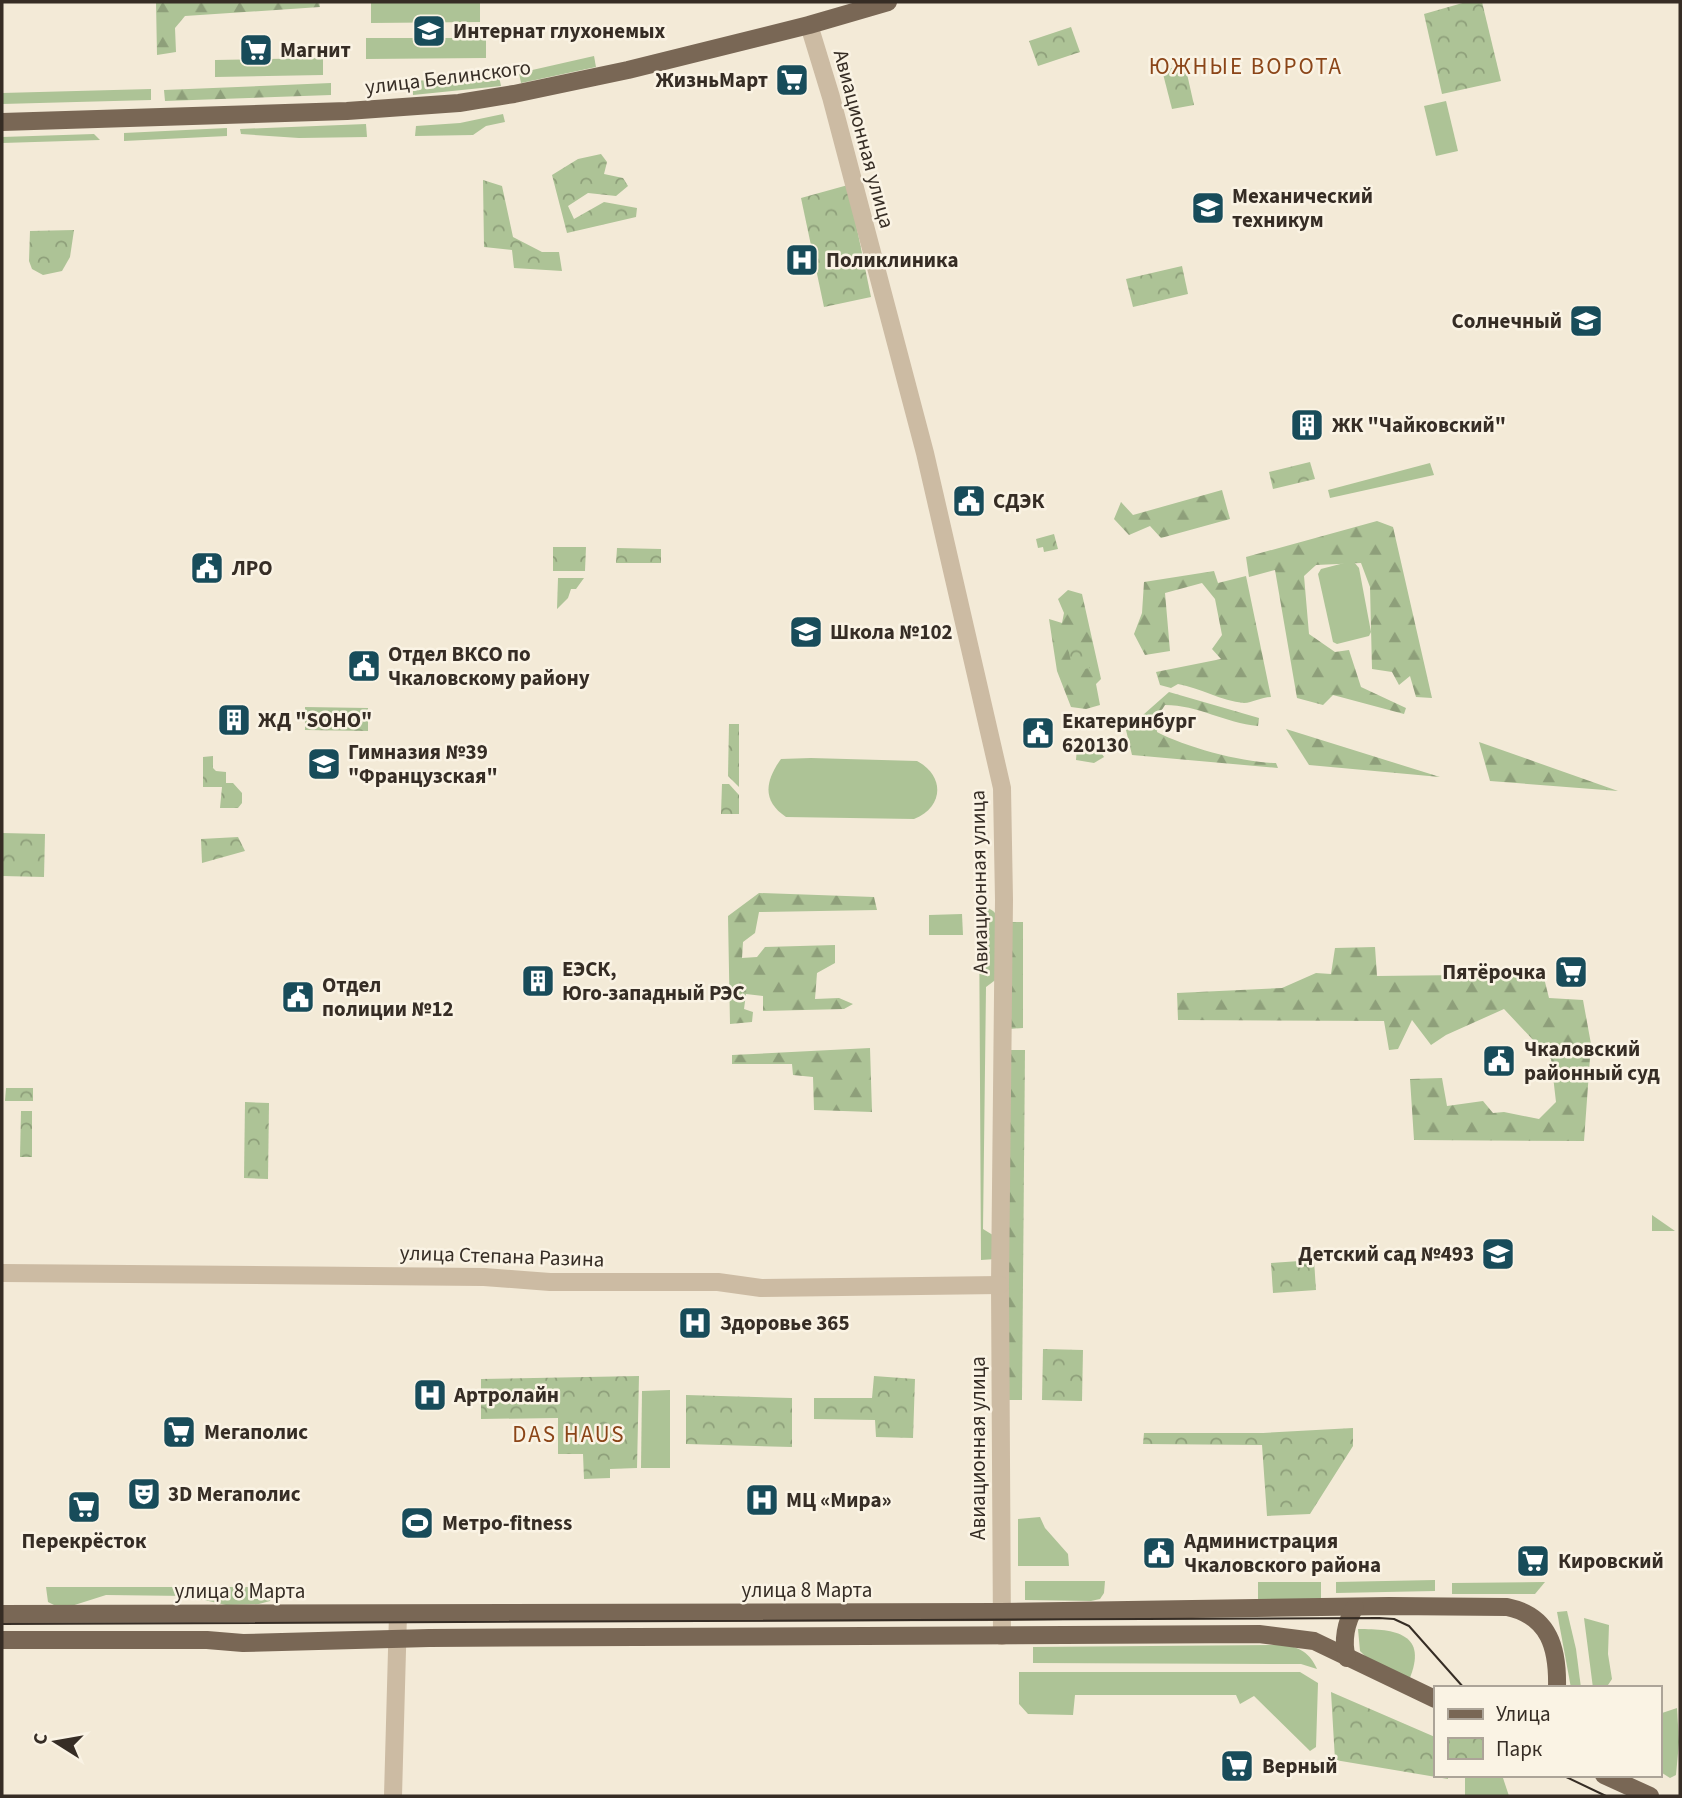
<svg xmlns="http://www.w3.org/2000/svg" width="1682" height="1798" viewBox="0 0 1682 1798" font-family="'Source Sans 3',sans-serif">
<defs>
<pattern id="forest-firs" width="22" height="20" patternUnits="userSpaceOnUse" patternTransform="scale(1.75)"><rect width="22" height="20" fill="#adc396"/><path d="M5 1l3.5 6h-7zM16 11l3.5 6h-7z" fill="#8e9f7a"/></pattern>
<pattern id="park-crowns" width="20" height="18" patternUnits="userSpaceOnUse" patternTransform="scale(1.75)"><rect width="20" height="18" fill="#adc396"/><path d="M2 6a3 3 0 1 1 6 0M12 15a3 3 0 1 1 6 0" fill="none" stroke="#8e9f7a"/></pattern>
</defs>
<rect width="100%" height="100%" fill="#f3ead7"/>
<!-- grass -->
<g fill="#adc396">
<polygon points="371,2 480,2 480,22 371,23"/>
<polygon points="366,38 486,38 486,58 366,59"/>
<polygon points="594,56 596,67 521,83 519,73"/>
<polygon points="323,58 323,75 215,77 215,60"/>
<polygon points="499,76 501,86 413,95 413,81"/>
<polygon points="151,89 151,100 2,104 2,93"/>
<polygon points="1446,101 1458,151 1436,156 1424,106"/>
<polygon points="503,114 505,122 486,126 473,135 415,136 416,126 460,123"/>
<polygon points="366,124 367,137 299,138 241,134 240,129"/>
<polygon points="227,128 227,136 124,141 124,133"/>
<polygon points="94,134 100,140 2,143 2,137"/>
<polygon points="1430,463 1434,475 1330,498 1328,490"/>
<polygon points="1348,562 1354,562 1359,568 1371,632 1369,636 1337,644 1333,642 1318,574 1321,569"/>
<path d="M 811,758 L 917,761 C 945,776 944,807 914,819 L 786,817 C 762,801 765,781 781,759 Z"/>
<path d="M 979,907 C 985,907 991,908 995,913 C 1003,925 998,964 998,978 L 986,987 L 983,1229 L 996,1237 L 996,1259 L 981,1260 Z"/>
<polygon points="962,914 963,935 929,935 929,915"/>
<polygon points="670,1390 670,1468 641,1468 642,1391"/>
<polygon points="1040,1517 1045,1528 1068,1554 1069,1566 1018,1566 1018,1519"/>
<polygon points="1435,1580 1435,1591 1336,1593 1336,1582"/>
<polygon points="1025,1581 1105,1581 1104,1593 1100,1599 1091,1601 1025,1600"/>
<rect x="1258" y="1582" width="63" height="17"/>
<polygon points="1545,1582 1535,1594 1452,1594 1452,1583"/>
<polygon points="46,1587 275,1587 270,1601 259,1604 226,1605 187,1596 106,1595 62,1609 48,1602"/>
<polygon points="1567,1611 1576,1649 1581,1688 1571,1688 1557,1612"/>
<polygon points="1584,1618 1609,1625 1608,1654 1612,1679 1606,1688 1593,1688"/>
<path d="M 1358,1629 C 1395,1629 1429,1633 1409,1680 L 1370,1661 L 1360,1651 Z"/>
<path d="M 1283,1645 C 1300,1647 1310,1653 1317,1669 L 1301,1664 L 1033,1663 L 1033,1647 Z"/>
<polygon points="1019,1672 1300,1672 1318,1683 1316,1747 1310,1751 1254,1696 1240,1704 1236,1695 1075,1695 1073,1715 1028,1714 1019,1704"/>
<polygon points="1677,1708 1679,1742 1676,1775 1670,1778 1659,1771 1659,1714"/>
<polygon points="1465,1775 1502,1775 1509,1796 1465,1796"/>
</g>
<!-- forest -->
<g fill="url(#forest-firs)">
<polygon points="156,2 319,2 320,7 185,16 175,28 176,52 157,55"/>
<polygon points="331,83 331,95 165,101 164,90"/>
<polygon points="1222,490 1230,519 1161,538 1150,526 1129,535 1114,519 1121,502 1133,515"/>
<polygon points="1377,521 1393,527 1432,698 1416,697 1410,676 1399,685 1392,672 1372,669 1370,587 1361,563 1316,565 1304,576 1309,634 1335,652 1349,650 1361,687 1406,708 1404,714 1333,695 1323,705 1297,698 1275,570 1249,577 1246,557"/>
<path d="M 1214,571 L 1218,583 L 1246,576 L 1271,697 C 1261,697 1252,703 1244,703 C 1221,701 1201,688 1178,684 L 1171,688 L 1160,685 L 1156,672 L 1221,659 L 1212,649 L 1222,635 L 1215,599 L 1202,583 L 1165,593 L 1170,651 L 1145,655 L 1134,634 L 1142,613 L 1144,582 Z"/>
<polygon points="1068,590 1082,594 1101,679 1096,684 1100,705 1086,709 1071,707 1057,671 1049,619 1062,623 1064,613 1058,599"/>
<path d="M 1169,692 L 1259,718 L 1258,726 C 1225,723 1198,705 1165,705 L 1158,716 L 1157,732 C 1185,747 1244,763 1276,763 L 1278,768 L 1132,755 L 1126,730 Z"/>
<polygon points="1286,729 1440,777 1309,765"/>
<polygon points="1479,742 1618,791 1490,781"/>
<polygon points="1077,747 1098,748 1104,757 1094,763 1076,760"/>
<polygon points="759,893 874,897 877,910 759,912 755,933 743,942 742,958 757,957 765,947 835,945 835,963 817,973 815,999 839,998 853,1004 844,1009 763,1011 763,996 746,994 744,1009 753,1012 752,1022 730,1024 728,916"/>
<polygon points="1010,922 1023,922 1023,1028 1009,1029"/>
<polygon points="1375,947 1377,976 1543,974 1549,998 1583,1000 1591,1044 1584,1141 1414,1140 1410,1079 1442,1078 1447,1106 1483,1101 1493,1113 1504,1112 1539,1119 1556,1102 1551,1059 1504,1009 1446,1035 1431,1045 1412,1020 1398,1049 1389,1050 1384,1021 1178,1020 1177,993 1282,988 1316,973 1331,974 1335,948"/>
<polygon points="870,1048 872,1112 814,1110 813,1077 793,1075 792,1064 732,1064 732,1055"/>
<polygon points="1007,1050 1025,1050 1022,1400 1007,1400"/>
</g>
<!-- park -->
<g fill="url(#park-crowns)">
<polygon points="1466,2 1482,2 1501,81 1442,94 1424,14"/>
<polygon points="1071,27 1080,52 1038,66 1029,41"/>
<polygon points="1185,65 1194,105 1172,109 1162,70"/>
<polygon points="601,154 607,162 604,174 623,178 628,186 616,196 588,193 568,206 574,219 604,202 637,208 636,217 567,233 552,175 578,159"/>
<polygon points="483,180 502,186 513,237 542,252 559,252 562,271 514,268 512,250 484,247"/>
<polygon points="848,185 871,297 824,307 801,198"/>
<polygon points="74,230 70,257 62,271 43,275 32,269 29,261 30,231"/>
<polygon points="1182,266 1188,294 1133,307 1126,279"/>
<polygon points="1310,462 1315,479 1273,489 1269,472"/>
<polygon points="1054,534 1058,549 1044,552 1043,547 1038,548 1036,539"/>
<polygon points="553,547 586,547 585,571 553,571"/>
<polygon points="617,548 661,549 661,563 616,563"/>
<polygon points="558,578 584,578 576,589 571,589 568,598 557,609"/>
<polygon points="1085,644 1090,668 1073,671 1068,648"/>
<polygon points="305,707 368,708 368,731 305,730"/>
<polygon points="729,724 739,724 739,787 728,776"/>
<polygon points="213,756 213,768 216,771 226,772 226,783 233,783 242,793 242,803 238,808 220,808 222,787 203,787 203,757"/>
<polygon points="722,784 729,784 739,795 739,814 721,814"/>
<polygon points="2,833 45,834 44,877 2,876"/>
<polygon points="238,837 245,851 202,863 201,839"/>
<polygon points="6,1088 33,1088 33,1101 5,1101"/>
<polygon points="245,1102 269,1103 268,1179 244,1178"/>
<polygon points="21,1111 32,1111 32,1157 20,1157"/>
<polygon points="1652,1215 1675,1231 1652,1231"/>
<polygon points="1314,1260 1316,1290 1273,1293 1271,1263"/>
<polygon points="1043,1349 1083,1350 1082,1401 1042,1400"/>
<polygon points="639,1376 637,1468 610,1469 610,1478 584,1479 583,1454 558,1454 558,1418 481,1419 481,1379"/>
<polygon points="874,1376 915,1379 913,1438 876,1437 875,1420 814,1419 814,1398 872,1398"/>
<polygon points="686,1395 792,1398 792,1447 686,1444"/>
<polygon points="1353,1428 1353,1446 1310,1514 1267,1516 1262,1445 1143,1444 1144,1433 1263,1433"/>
<polygon points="1331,1692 1435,1737 1435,1775 1448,1775 1448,1779 1335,1760"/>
</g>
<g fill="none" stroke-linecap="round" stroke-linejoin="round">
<!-- minor -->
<g stroke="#ccbba3" stroke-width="18">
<polyline points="809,25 831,97 925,453 1002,788 1004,900 1000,1285 1002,1636"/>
<polyline points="2,1273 484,1277 550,1282 718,1282 761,1288 1000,1285"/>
<polyline points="393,1796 398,1614"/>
</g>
<!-- major -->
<g stroke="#796755" stroke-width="18">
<polyline points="2,122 347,111 459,103 514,94 628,70 809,25 888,2"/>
<path d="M 2,1614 L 1001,1612 L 1389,1606 L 1507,1607 C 1550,1616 1558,1649 1557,1688"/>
<polyline points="2,1640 207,1640 243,1643 429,1638 1259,1634 1314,1641 1435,1699"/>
<path d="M 1347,1658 C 1342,1641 1346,1622 1355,1607"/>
<polyline points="1604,1775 1650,1796"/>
</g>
<!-- tram -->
<g stroke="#362d25" stroke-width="2">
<polyline points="2,1624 1379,1618 1394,1619 1409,1626 1464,1688"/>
<polyline points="1562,1775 1606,1796"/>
</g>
</g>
<!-- icons -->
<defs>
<symbol id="school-square" viewBox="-11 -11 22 22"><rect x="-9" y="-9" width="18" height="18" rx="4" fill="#184c5a" stroke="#faf3e4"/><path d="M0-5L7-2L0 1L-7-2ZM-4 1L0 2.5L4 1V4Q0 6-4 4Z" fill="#fff"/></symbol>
<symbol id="supermarket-square" viewBox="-11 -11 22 22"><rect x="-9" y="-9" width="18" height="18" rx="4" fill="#184c5a" stroke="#faf3e4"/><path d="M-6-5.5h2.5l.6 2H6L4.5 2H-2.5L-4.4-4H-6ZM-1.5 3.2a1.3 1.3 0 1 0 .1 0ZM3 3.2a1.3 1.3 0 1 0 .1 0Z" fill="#fff"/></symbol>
<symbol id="university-square" viewBox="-11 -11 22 22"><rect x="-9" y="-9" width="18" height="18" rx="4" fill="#184c5a" stroke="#faf3e4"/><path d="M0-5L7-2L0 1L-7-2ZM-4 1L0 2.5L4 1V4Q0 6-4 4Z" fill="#fff"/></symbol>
<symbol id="hospital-square" viewBox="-11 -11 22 22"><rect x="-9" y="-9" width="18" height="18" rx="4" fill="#184c5a" stroke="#faf3e4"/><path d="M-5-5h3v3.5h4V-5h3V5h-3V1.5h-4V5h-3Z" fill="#fff"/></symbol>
<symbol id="building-square" viewBox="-11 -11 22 22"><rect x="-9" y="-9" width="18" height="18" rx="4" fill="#184c5a" stroke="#faf3e4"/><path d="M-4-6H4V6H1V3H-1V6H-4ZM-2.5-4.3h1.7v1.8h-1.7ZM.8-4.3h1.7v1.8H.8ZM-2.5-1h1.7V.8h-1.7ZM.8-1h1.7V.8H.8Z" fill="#fff"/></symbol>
<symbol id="civic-square" viewBox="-11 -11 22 22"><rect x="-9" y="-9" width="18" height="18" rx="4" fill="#184c5a" stroke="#faf3e4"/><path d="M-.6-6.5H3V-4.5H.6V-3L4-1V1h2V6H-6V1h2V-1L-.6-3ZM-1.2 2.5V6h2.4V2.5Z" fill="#fff"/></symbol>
<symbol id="theatre-square" viewBox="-11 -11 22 22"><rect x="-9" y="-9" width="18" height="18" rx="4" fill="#184c5a" stroke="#faf3e4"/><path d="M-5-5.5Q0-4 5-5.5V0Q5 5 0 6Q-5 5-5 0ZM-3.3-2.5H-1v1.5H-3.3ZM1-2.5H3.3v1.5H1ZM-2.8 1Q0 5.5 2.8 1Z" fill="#fff"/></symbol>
<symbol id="stadium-square" viewBox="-11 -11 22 22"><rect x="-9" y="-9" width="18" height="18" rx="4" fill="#184c5a" stroke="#faf3e4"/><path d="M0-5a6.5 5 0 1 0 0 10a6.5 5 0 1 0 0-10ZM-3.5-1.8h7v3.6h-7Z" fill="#fff"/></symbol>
</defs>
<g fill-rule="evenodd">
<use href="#school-square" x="410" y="12" width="38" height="38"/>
<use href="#supermarket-square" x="237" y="31" width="38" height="38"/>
<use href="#supermarket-square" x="773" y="61" width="38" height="38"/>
<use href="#university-square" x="1189" y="189" width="38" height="38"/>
<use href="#hospital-square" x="783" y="241" width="38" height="38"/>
<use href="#school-square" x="1567" y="302" width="38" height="38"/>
<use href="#building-square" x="1288" y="406" width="38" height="38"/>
<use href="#civic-square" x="950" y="482" width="38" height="38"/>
<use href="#civic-square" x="188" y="549" width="38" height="38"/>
<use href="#school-square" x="787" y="613" width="38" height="38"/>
<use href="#civic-square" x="345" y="647" width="38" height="38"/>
<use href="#building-square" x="215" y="701" width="38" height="38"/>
<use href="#civic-square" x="1019" y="714" width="38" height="38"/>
<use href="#school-square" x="305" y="745" width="38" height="38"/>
<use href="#supermarket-square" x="1552" y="953" width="38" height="38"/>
<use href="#building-square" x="519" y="962" width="38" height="38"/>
<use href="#civic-square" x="279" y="978" width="38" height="38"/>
<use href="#civic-square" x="1480" y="1042" width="38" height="38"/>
<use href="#school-square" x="1479" y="1235" width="38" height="38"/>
<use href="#hospital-square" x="676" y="1304" width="38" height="38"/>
<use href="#hospital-square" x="411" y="1376" width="38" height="38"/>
<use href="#supermarket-square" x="160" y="1413" width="38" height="38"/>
<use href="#theatre-square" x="125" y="1475" width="38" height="38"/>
<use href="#hospital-square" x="743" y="1481" width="38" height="38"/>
<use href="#supermarket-square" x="65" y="1488" width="38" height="38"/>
<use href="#stadium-square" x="398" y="1504" width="38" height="38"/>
<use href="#civic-square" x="1140" y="1534" width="38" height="38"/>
<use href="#supermarket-square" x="1514" y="1542" width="38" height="38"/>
<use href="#supermarket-square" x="1218" y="1747" width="38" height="38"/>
</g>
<g text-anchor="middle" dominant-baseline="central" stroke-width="5" stroke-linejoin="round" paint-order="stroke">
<!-- poi labels -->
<g font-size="21" font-weight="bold" fill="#362d25" stroke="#faf3e4" text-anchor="start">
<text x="453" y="31">Интернат глухонемых</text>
<text x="280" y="50">Магнит</text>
<text x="768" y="80" text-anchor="end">ЖизньМарт</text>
<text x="1232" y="196">Механический<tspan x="1232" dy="24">техникум</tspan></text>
<text x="826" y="260">Поликлиника</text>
<text x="1562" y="321" text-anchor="end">Солнечный</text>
<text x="1332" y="425">ЖК "Чайковский"</text>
<text x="993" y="501">СДЭК</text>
<text x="232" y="568">ЛРО</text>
<text x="830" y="632">Школа №102</text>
<text x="388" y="654">Отдел ВКСО по<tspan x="388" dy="24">Чкаловскому району</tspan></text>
<text x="258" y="720">ЖД "SOHO"</text>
<text x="1062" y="721">Екатеринбург<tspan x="1062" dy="24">620130</tspan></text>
<text x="348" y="752">Гимназия №39<tspan x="348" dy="24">"Французская"</tspan></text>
<text x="562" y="969">ЕЭСК,<tspan x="562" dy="24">Юго-западный РЭС</tspan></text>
<text x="1546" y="972" text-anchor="end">Пятёрочка</text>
<text x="322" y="985">Отдел<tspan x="322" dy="24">полиции №12</tspan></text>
<text x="1524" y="1049">Чкаловский<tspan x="1524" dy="24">районный суд</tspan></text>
<text x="1474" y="1254" text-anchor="end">Детский сад №493</text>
<text x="720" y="1323">Здоровье 365</text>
<text x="454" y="1395">Артролайн</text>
<text x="204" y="1432">Мегаполис</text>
<text x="168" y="1494">3D Мегаполис</text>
<text x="786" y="1500">МЦ «Мира»</text>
<text x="442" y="1523">Метро-fitness</text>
<text x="84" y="1541" text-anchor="middle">Перекрёсток</text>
<text x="1184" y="1541">Администрация<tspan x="1184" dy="24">Чкаловского района</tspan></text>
<text x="1558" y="1561">Кировский</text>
<text x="1262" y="1766">Верный</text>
</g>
<!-- street labels -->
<g font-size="21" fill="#362d25" stroke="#faf3e4">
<text transform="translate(448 77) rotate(-7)">улица Белинского</text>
<text transform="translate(864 139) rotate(75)">Авиационная улица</text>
<text transform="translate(979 882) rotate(-91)">Авиационная улица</text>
<text transform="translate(502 1256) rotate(2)">улица Степана Разина</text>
<text transform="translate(978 1448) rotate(-90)">Авиационная улица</text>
<text x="807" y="1590">улица 8 Марта</text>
<text x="240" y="1591">улица 8 Марта</text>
</g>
<!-- neighbourhood labels -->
<g font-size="23" letter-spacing="2" fill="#8b4518" stroke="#faf3e4">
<text x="1246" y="66">ЮЖНЫЕ ВОРОТА</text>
<text x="569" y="1434">DAS HAUS</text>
</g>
</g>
<!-- border -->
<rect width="1682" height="1798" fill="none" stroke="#362d25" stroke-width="7"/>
<!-- legend -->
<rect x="1434" y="1686" width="228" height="91" fill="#faf3e4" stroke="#aca498" stroke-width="2"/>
<rect x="1448" y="1709" width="35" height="10" fill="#796755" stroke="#aca498" stroke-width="2"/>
<text x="1496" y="1721" font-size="21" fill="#362d25">Улица</text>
<rect x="1448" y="1738" width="35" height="21" fill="url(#park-crowns)" stroke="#aca498" stroke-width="2"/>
<text x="1496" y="1756" font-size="21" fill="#362d25">Парк</text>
<!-- north arrow -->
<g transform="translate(56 1742) rotate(281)" stroke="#faf3e4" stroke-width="5" paint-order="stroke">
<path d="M0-5L12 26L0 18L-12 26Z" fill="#362d25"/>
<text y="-10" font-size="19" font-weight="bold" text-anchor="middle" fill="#362d25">С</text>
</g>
</svg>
